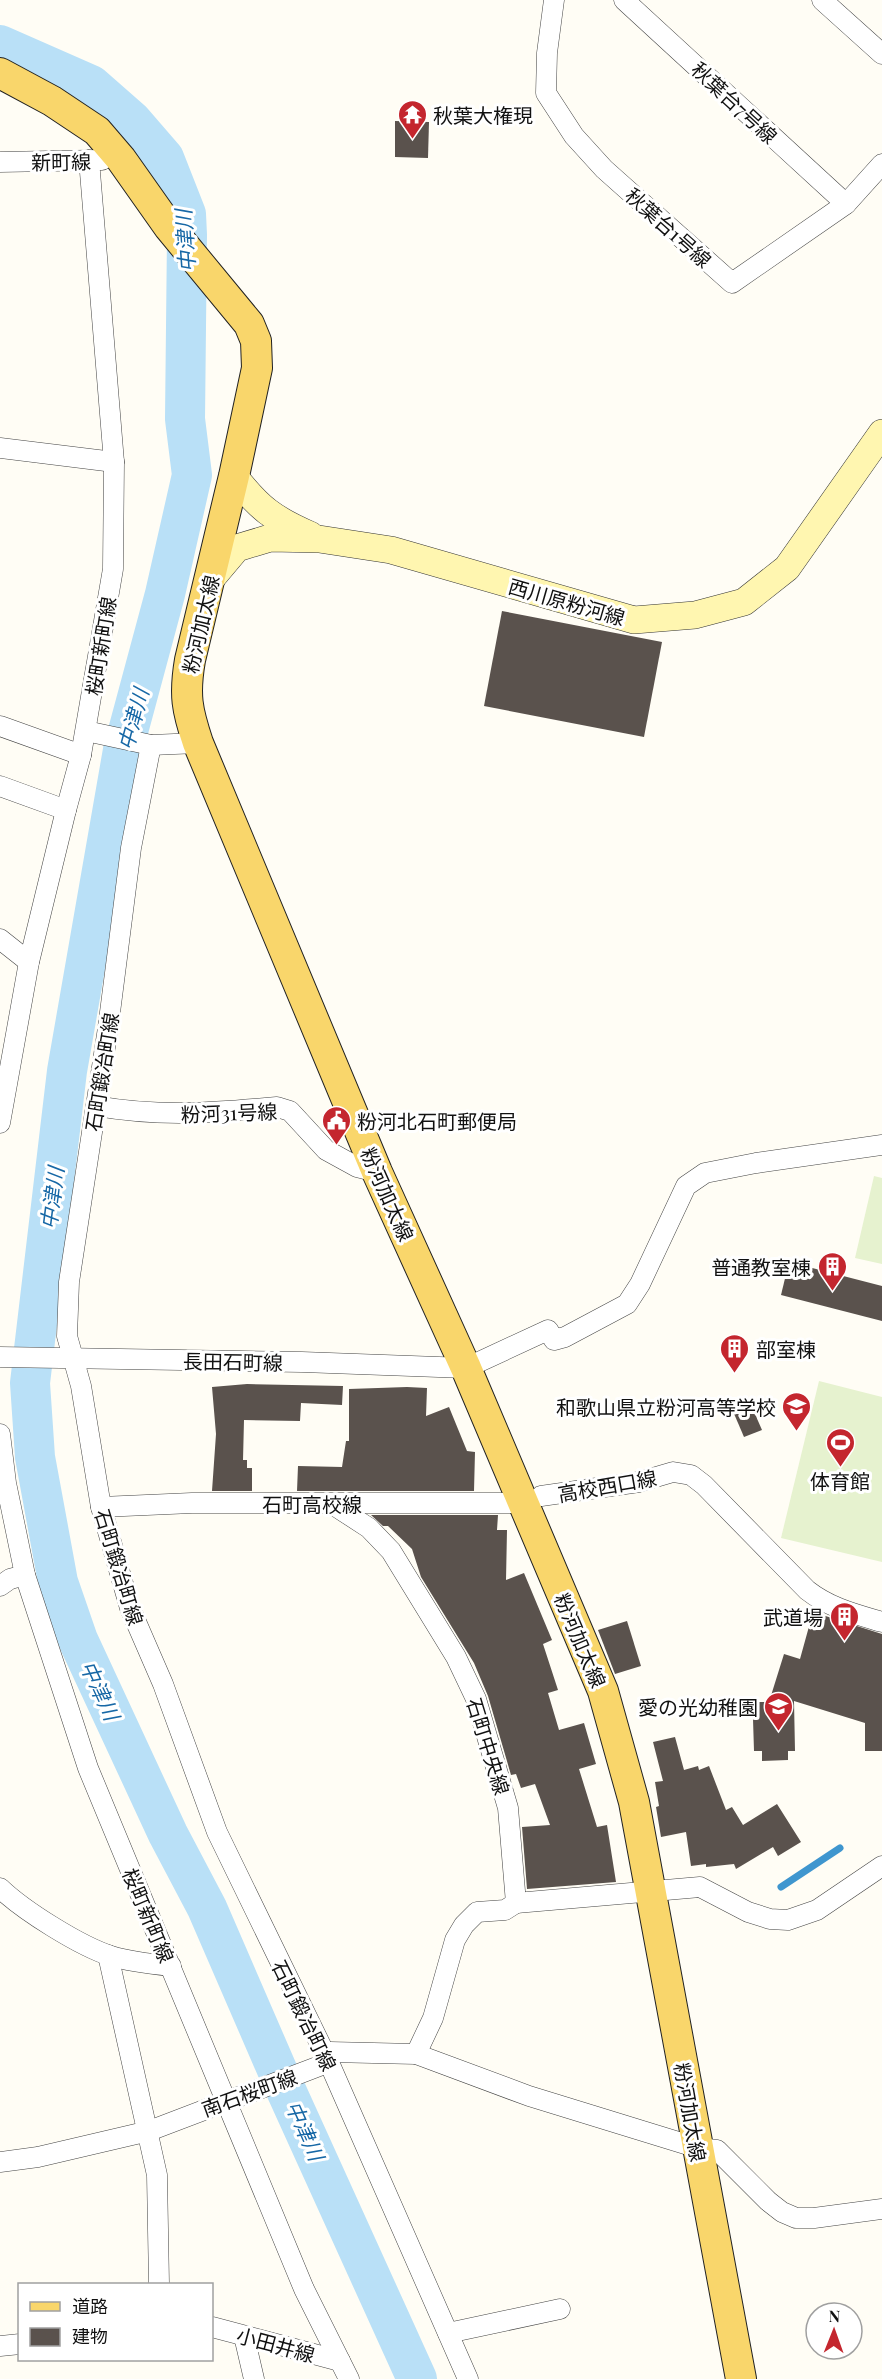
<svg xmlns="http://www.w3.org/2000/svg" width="882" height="2379" viewBox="0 0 882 2379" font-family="'Playfair Display','Noto Sans JP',serif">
<rect width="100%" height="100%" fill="#fffdf5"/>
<!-- pitch -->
<g fill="#e6f2cf">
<polygon points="874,1176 882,1178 882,1264 855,1258"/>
<polygon points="819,1381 882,1397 882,1562 781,1538"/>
</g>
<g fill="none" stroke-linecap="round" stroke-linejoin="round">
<!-- stream -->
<polyline stroke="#3f96cf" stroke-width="7" points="781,1887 840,1848"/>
<!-- river -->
<polyline stroke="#b9e0f7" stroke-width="40" points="0,45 91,85 132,121 164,158 186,214 187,235 185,419 192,475 165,594 123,750 67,1071 30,1383 35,1457 58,1582 78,1640 168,1834 207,1908 285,2088 417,2379"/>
</g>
<!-- building -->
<g fill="#5a524d">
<polygon points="395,121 429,122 428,158 395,157"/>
<polygon points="502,611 662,642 644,737 484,706"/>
<polygon points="789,1262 882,1286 882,1321 781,1295"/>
<polygon points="247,1384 343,1386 342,1405 301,1403 300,1421 244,1420 243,1460 247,1460 247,1468 252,1468 252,1491 212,1491 216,1434 212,1387"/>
<polygon points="407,1387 427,1388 426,1416 449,1407 467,1451 475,1452 474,1491 297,1491 298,1466 342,1467 346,1441 349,1441 349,1389"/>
<polygon points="729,1402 752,1407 762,1430 744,1437"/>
<polygon points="371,1515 498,1515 497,1530 507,1530 506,1580 524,1573 552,1640 543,1644 558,1690 548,1693 559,1730 584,1723 596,1764 579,1769 597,1827 607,1825 616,1882 527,1889 522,1827 550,1825 535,1784 521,1788 516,1774 511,1775 488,1696 474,1663 421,1577 412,1549 388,1526 383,1526"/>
<polygon points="813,1612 882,1634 882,1751 865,1751 865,1723 794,1701 795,1751 788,1751 788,1760 762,1761 762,1751 754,1751 753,1719 759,1719 759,1702 769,1702 784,1654 800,1659"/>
<polygon points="627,1621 641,1666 615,1674 598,1630"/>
<polygon points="675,1737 684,1770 698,1766 699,1770 709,1766 726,1810 732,1807 743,1825 777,1804 801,1842 778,1856 773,1847 736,1869 734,1864 706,1867 706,1864 691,1866 686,1832 661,1837 656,1807 659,1806 655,1782 663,1781 653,1742"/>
</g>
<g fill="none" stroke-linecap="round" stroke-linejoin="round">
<defs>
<g id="street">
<polyline points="554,0 547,53 546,93 574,136 604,169 732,283 846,204 882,164"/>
<polyline points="624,0 846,204"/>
<polyline points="822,0 882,54"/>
<polyline points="0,162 102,160"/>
<polyline points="0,448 114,462"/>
<polyline points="0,726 81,755"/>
<polyline points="86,731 151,745 198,743"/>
<polyline points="151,745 131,848 108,1028 69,1282 67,1336 81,1386 101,1507 130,1608 163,1684 217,1832 327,2058 468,2379"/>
<polyline points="0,786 66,810"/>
<polyline points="0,939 29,962"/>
<path d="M 96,1106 C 159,1117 213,1113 277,1107 L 290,1111 L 326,1150 L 357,1167 L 377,1172"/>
<polyline points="0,1123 29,962 66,810 81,755 113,569 114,462 89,160"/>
<polyline points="0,1357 302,1362 466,1368 548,1330 554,1340 565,1337 627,1304 640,1284 686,1186 705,1173 756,1163 882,1145"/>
<polyline points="0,1434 6,1483 25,1575 88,1768 304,2289 349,2379"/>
<path d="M 541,1496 L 639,1482 L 673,1472 L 691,1475 L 704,1485 L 807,1590 C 830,1608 855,1614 882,1622"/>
<polyline points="332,1504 369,1528 391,1551 456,1657 476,1699 508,1808 516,1903 700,1887 748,1912 770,1919 788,1920 817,1910 882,1866"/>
<polyline points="101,1507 192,1503 523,1503"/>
<polyline points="0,1586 10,1579 25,1575"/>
<path d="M 0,1888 C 24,1911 80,1946 111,1956 C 131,1962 151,1964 171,1966"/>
<polyline points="108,1955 157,2175 159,2284"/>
<polyline points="416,2054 433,2018 455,1940 464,1925 477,1912 505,1910 516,1903"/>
<polyline points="0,2162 38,2157 149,2131 322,2065 330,2052 416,2054 529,2096 698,2148 717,2150 768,2201 782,2212 796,2218 814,2218 882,2209"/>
<polyline points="212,2327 340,2361"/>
<polyline points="448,2333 560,2309"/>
<polyline points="244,2336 254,2379"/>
<polyline points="0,2346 20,2344"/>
</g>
<g id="secondary">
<path d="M 234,476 C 259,508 273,519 310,535"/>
<polyline points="210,580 237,548 270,538 319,539 391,550 634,620 695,615 744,602 787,568 882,433"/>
</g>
<path id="primary" d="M 0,73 L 52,101 L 97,131 L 121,159 L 169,227 L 249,324 L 256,341 L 257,368 L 234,476 L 190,660 C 184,695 187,710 198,743 L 377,1172 L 466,1368 L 603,1691 L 634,1802 L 741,2379"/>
</defs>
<!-- street casing -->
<use href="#street" stroke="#444" stroke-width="21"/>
<!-- secondary casing -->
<use href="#secondary" stroke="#333" stroke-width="28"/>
<!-- primary casing -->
<use href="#primary" stroke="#222" stroke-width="32"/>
<!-- street -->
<use href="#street" stroke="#fff" stroke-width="20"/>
<!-- secondary -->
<use href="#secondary" stroke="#fff6b0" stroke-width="27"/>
<!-- primary -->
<use href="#primary" stroke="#f9d66b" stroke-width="30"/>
</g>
<!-- icons -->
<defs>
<symbol id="temple-pin" viewBox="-11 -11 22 30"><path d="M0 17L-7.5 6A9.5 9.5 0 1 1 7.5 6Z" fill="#c4262e" stroke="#fff"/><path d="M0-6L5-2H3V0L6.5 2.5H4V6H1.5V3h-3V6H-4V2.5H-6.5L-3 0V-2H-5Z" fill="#fff"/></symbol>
<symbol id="civic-pin" viewBox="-11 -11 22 30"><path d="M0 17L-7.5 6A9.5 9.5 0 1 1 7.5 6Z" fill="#c4262e" stroke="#fff"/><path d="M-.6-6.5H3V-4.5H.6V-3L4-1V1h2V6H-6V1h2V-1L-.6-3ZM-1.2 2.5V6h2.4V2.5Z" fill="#fff"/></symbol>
<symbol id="building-pin" viewBox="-11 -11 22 30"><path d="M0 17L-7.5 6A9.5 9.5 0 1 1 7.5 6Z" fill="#c4262e" stroke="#fff"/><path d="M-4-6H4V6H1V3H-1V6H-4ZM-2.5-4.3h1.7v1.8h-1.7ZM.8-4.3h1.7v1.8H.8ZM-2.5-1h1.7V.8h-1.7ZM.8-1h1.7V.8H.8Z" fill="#fff"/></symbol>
<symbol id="school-pin" viewBox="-11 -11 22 30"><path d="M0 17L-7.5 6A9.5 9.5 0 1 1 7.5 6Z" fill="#c4262e" stroke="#fff"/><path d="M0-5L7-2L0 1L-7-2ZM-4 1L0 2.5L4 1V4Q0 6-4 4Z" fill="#fff"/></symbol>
<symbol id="stadium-pin" viewBox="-11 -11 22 30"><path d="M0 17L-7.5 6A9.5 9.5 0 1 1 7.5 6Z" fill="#c4262e" stroke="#fff"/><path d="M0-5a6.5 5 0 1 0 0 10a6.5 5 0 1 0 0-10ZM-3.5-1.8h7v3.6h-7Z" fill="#fff"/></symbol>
</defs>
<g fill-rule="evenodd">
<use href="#temple-pin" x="396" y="98" width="33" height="45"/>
<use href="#civic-pin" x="320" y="1104" width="33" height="45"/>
<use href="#building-pin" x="816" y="1250" width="33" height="45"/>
<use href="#building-pin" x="718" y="1332" width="33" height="45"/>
<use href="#school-pin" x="780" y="1390" width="33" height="45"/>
<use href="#stadium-pin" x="824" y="1426" width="33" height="45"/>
<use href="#building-pin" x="828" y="1600" width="33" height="45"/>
<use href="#school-pin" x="762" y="1690" width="33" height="45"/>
</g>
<g text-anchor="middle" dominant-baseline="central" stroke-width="6" stroke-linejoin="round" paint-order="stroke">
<!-- street labels -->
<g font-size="20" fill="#111" stroke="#fff">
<text transform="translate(735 102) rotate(43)">秋葉台7号線</text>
<text transform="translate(61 161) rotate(-1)">新町線</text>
<text transform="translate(669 227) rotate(42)">秋葉台1号線</text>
<text transform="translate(567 601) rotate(16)">西川原粉河線</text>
<text transform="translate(200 624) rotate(-77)">粉河加太線</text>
<text transform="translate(100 646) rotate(-81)">桜町新町線</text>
<text transform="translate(101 1072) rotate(-81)">石町鍛冶町線</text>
<text transform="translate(229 1112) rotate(-2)">粉河31号線</text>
<text transform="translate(388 1194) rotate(66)">粉河加太線</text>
<text transform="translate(233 1361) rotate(1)">長田石町線</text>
<text transform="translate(607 1485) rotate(-10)">高校西口線</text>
<text x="312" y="1503">石町高校線</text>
<text transform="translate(120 1567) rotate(73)">石町鍛冶町線</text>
<text transform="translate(581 1640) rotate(67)">粉河加太線</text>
<text transform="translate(489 1746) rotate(73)">石町中央線</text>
<text transform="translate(149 1915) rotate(67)">桜町新町線</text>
<text transform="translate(305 2015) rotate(64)">石町鍛冶町線</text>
<text transform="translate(249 2092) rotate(-20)">南石桜町線</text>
<text transform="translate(691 2112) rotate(80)">粉河加太線</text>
<text transform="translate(276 2344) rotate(15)">小田井線</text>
</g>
<!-- poi labels -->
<g font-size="20" fill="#111" stroke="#fff" text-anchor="end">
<text x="433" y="114" text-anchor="start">秋葉大権現</text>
<text x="357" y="1120" text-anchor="start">粉河北石町郵便局</text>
<text x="811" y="1266">普通教室棟</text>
<text x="756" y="1348" text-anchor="start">部室棟</text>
<text x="776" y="1406">和歌山県立粉河高等学校</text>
<text x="840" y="1480" text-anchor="middle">体育館</text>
<text x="823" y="1616">武道場</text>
<text x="758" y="1706">愛の光幼稚園</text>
</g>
<!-- water labels -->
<g font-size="21" font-style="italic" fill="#1768a6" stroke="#fff">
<text transform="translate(184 241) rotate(-94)">中津川</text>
<text transform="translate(132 719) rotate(-75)">中津川</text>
<text transform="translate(51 1198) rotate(-83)">中津川</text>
<text transform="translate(101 1690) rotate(65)">中津川</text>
<text transform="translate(306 2130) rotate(66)">中津川</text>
</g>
</g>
<!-- legend -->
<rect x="18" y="2283" width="195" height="78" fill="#ffffff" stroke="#a0a0a0" stroke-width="1.5"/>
<rect x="30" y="2302" width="30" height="9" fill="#f9d66b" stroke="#a0a0a0" stroke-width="1.5"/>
<text x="72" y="2313" font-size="18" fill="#111111">道路</text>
<rect x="30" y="2328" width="30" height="18" fill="#5a524d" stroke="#a0a0a0" stroke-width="1.5"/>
<text x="72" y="2343" font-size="18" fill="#111111">建物</text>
<!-- north arrow -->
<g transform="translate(834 2331) rotate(1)"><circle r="28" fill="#ffffff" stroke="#a0a0a0" stroke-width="1.5"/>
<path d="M0-4.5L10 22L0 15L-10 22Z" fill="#c4262e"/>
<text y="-9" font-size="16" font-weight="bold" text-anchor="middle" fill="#111111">N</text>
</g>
</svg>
